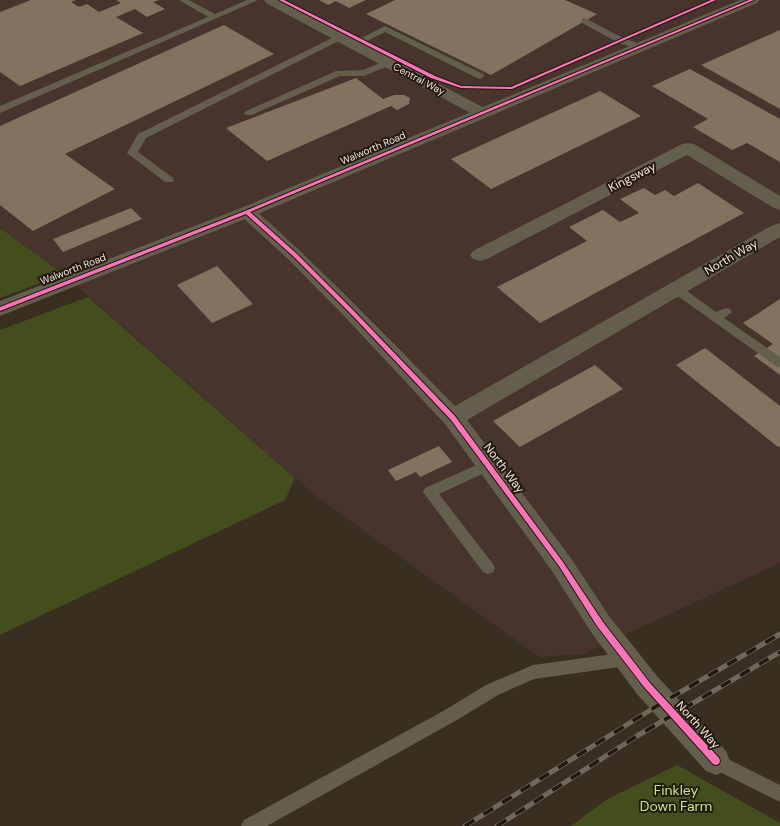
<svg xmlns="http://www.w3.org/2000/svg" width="780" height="826" viewBox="0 0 780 826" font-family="'DM Sans',sans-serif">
<rect width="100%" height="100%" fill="#382e21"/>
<!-- industrial -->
<polygon fill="#46342d" points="0,0 780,0 780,563 583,654 539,657 317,497 63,274 0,228"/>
<!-- green -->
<g fill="#434e1c">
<polygon points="0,228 63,274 0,298"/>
<polygon points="88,297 295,478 285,500 0,635 0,330"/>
<polygon points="677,765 780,823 780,826 571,826 606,800"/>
</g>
<!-- building -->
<g fill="#827361">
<polygon points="31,0 76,0 71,2 79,7 87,4 99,12 121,3 116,0 159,0 153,2 165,9 147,17 135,9 116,17 143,33 20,86 0,72 0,12"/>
<polygon points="319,0 366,0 349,8 336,1 328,5"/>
<polygon points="395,0 565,0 597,14 491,75 366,14"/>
<polygon points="224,25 274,54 65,154 115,189 33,231 0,205 0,126"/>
<polygon points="780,30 780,109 701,65"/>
<polygon points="690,69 780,119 780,162 747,143 732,150 693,127 708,119 652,86"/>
<polygon points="356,78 383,99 394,95 404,95 410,98 409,104 397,110 391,106 267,161 226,128"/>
<polygon points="600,91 641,116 491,189 451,159"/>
<polygon points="698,183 744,213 540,323 497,287 587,241 569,227 603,210 620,222 639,213 620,199 644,188 655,195 665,190 674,196"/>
<polygon points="131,208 142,219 63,252 53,239"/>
<polygon points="217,266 253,304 212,323 177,285"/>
<polygon points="780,299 780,375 754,356 773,344 743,323"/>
<polygon points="705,348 780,406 780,446 778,447 676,365"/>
<polygon points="595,365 623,389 520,447 493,421"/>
<polygon points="439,446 452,462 420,477 416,472 396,481 388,470"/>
</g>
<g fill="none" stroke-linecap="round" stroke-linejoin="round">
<!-- service -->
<g fill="#645e4d" fill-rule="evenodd">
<polygon points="179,0 189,0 215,14 247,0 258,0 0,113 0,106 208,17"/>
<polygon points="585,18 623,38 643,45 644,47 640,50 617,42 582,23 581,21 582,19"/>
<polygon points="385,26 483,74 485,76 480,79 477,78 385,32 357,46 351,46 350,44"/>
<polygon points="340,34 344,37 343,39 146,138 138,152 173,178 174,180 173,182 165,182 127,153 138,134"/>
<polygon points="388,60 393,63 391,65 364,76 340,76 252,115 246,115 244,113 246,111 336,71 363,70"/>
<polygon points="676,285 680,286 716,312 726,308 730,309 732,312 724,318 780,357 780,367 776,366 672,292 670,289 672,286"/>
<polygon points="488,460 493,461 495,465 493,469 439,494 493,564 495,568 493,572 488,574 483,572 423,492 425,488"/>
<polygon points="627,652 633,654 635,659 633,664 627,666 534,679 498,695 457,720 267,826 241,826 244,820 445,710 486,685 533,665"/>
<polygon points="716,753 780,785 780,802 710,767 708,761 710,755"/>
</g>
<!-- minor -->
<g fill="#645e4d" fill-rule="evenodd">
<polygon points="264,0 282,0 488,110 490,113 488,116 482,118 476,116 266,3"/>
<polygon points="688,143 694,144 780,196 780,210 774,208 687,155 487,259 480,261 473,259 470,255 473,251 682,144"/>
<path d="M 247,206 L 253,208 C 324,271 389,339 455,406 L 773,225 L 780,223 L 780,237 L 467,420 L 570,557 L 609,616 L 657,676 L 726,751 L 730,761 L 726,771 L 716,775 L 706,771 L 637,694 L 591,632 L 552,571 L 445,424 L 345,317 L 288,259 L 241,216 L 238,212 L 241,208 Z"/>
</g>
<!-- tertiary -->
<polygon fill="#645e4d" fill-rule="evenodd" points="740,0 759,0 757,3 253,216 0,316 0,301 241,208"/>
<defs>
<g id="rail">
<polyline points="465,826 660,704 780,634"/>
<polyline points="497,826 637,736 780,652"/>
</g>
</defs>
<!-- rail casing -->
<use href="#rail" stroke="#6f695c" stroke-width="5"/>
<!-- rail -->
<use href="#rail" stroke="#21190f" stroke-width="3.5" stroke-dasharray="11" stroke-linecap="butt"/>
<defs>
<g id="cycleway">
<polygon points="279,0 284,0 435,76 461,86 511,87 711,0 716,0 512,89 461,88 431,78"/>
<polygon points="749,0 754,0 250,212 297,254 354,311 455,416 563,562 603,622 650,683 719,758 720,761 719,764 716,765 713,764 644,687 597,626 559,566 451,420 350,313 293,256 246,214 0,311 0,307 245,211"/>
</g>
</defs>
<!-- cycleway casing -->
<use href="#cycleway" stroke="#21190f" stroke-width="2"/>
<!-- cycleway -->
<use href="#cycleway" fill="#fb73b8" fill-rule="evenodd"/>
</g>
<g text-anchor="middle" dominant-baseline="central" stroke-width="4" stroke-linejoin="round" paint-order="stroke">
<!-- far-street labels -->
<g font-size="10" fill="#f0e5d7" stroke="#21190f">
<text transform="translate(419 79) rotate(28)">Central Way</text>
<text transform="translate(373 148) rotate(-23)">Walworth Road</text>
<text transform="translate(73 269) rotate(-21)">Walworth Road</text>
</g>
<!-- street labels -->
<g font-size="12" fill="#f0e5d7" stroke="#21190f">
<text transform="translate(632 177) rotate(-27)">Kingsway</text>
<text transform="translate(731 257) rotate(-30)">North Way</text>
<text transform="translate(504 468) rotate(53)">North Way</text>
<text transform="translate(698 725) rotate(48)">North Way</text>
</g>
<!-- near-park labels -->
<g font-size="14" fill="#cbe784" stroke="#21190f">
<text x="676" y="790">Finkley<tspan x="676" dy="16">Down Farm</tspan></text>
</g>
</g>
</svg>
